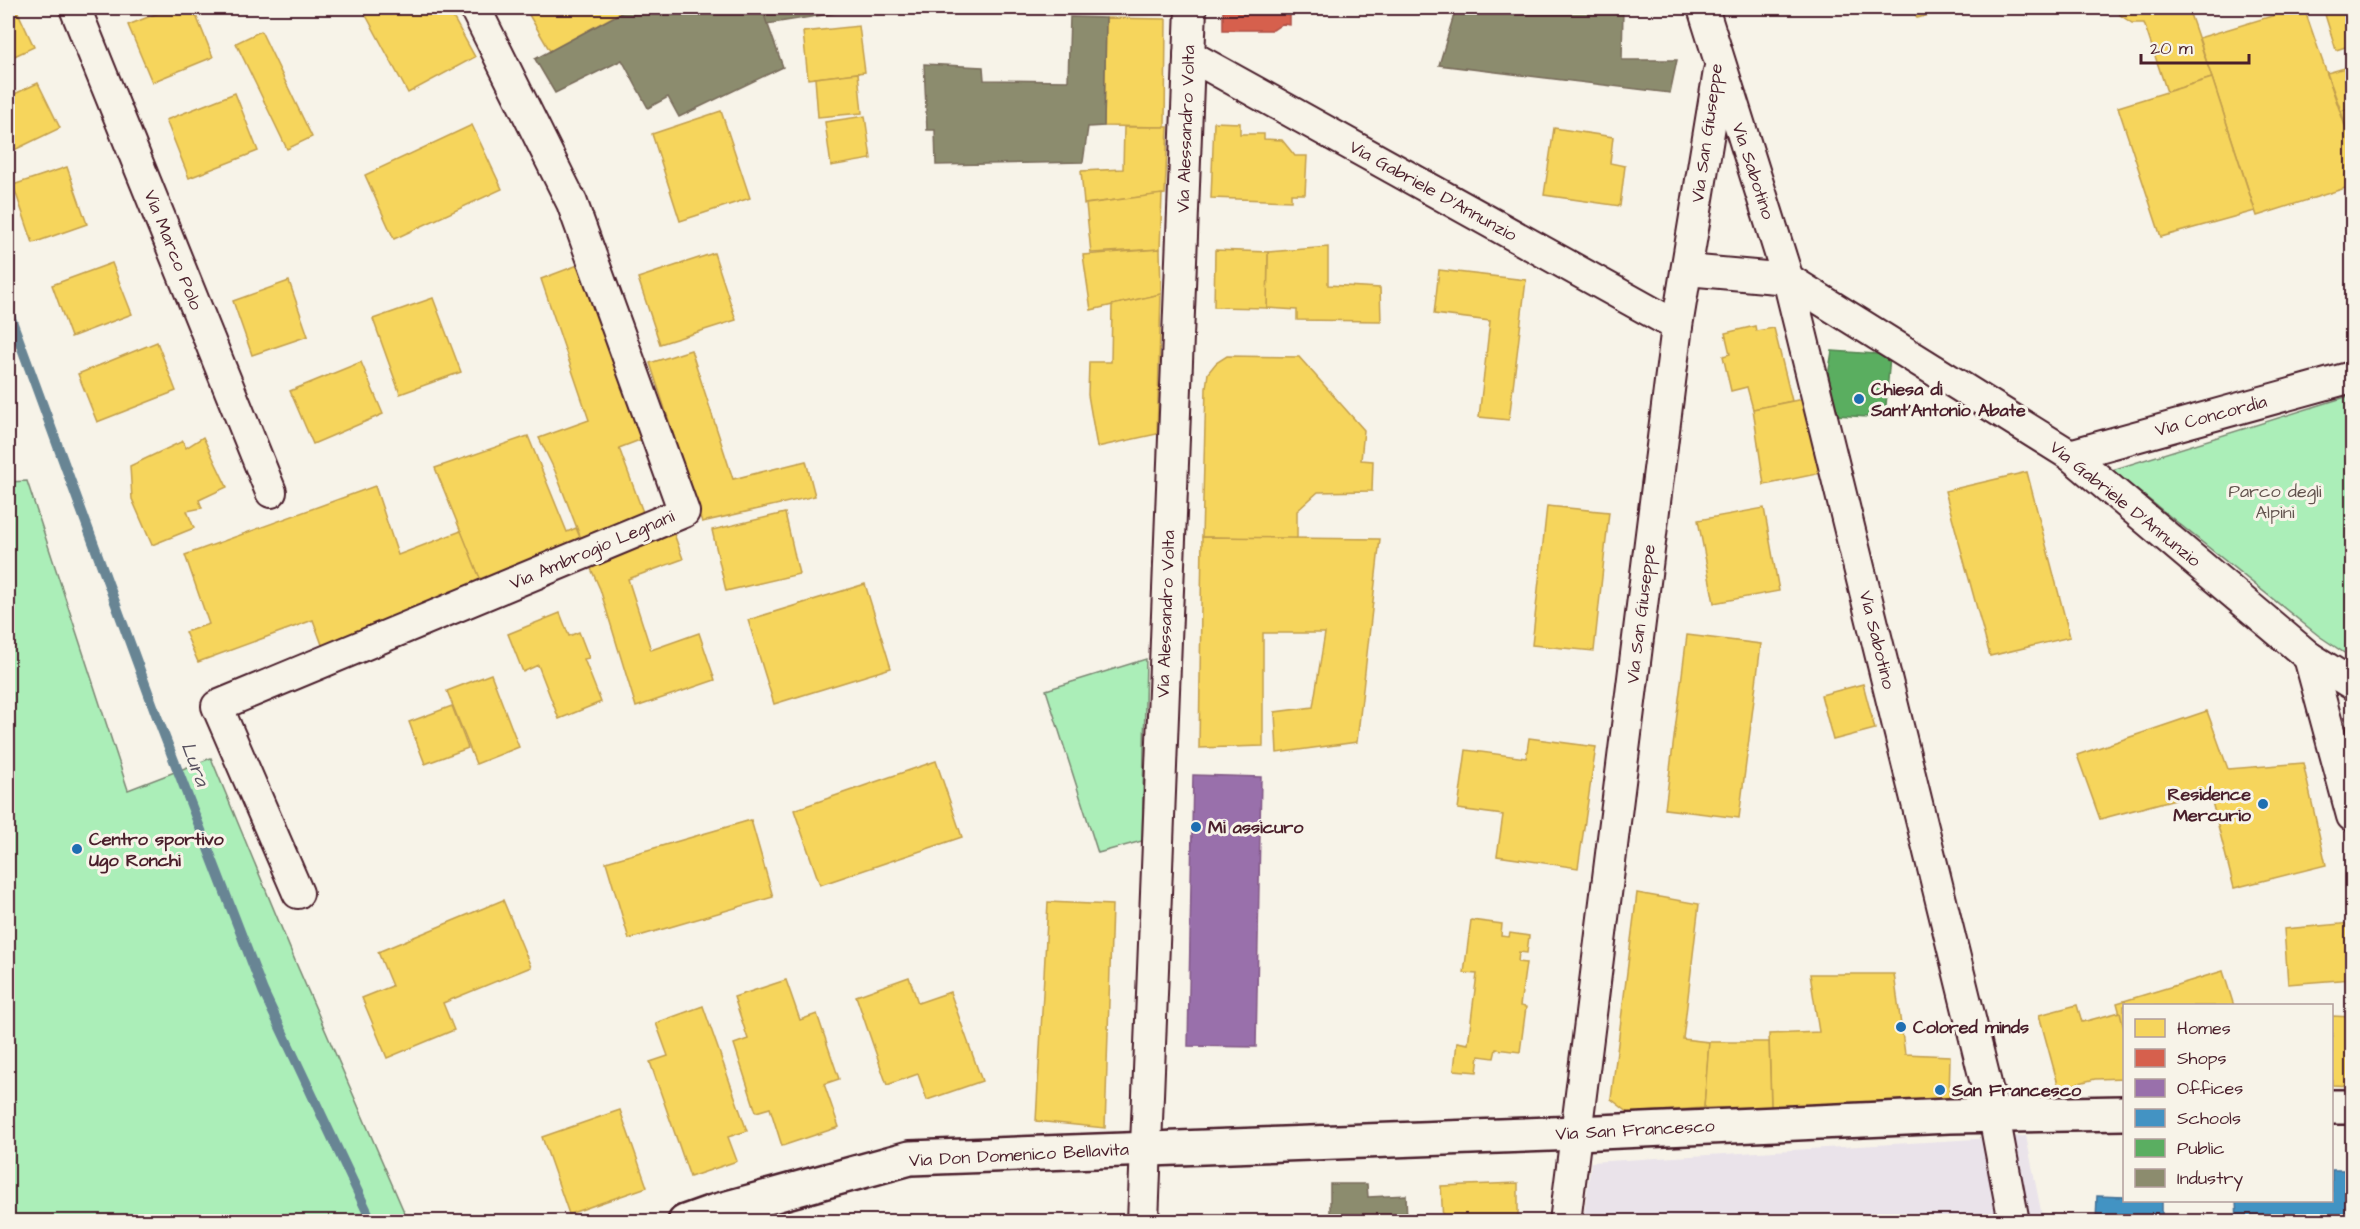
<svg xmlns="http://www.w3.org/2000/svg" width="2360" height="1229" viewBox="0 0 2360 1229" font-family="'Architects Daughter',sans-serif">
<rect width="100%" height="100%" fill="#f7f3e8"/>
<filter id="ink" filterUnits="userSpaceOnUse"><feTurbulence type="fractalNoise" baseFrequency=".0167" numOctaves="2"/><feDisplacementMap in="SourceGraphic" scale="12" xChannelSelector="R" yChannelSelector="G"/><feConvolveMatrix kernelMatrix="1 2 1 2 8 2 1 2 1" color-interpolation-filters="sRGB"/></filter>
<g filter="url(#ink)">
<!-- built -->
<polygon fill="#eae3ea" points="2026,1136 2043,1221 1583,1222 1591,1162"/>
<!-- green -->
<g fill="#abeeb8" stroke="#7a8672" stroke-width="1.5">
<polygon points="2352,395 2352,658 2319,636 2112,470"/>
<polygon points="27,481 128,790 211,758 296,963 408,1221 8,1221 8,482"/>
<polygon points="1146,659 1142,841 1098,853 1046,690"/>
</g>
<!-- homes -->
<g fill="#f6d55c" stroke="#c29e4d" stroke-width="1.5">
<polygon points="8,8 16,8 34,47 8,59"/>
<polygon points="171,8 193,8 213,57 152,82 128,25"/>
<polygon points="362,8 448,8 475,57 408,93"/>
<polygon points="525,8 616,8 620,13 550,51"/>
<polygon points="1913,8 1955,8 1917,18"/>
<polygon points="2117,8 2188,8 2212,78 2167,92 2144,23 2132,23 2120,15"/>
<polygon points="2298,8 2304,8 2352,146 2352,186 2257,216 2199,38"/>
<polygon points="2323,8 2352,8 2352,45 2336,50"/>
<polygon points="1106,18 1166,19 1165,127 1104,126"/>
<polygon points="859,26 865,72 808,79 803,32"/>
<polygon points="261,31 312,137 287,149 236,43"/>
<polygon points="2352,66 2352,108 2341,111 2327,73"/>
<polygon points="858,73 862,113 818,117 815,78"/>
<polygon points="2212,78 2255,211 2161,237 2118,107"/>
<polygon points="38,83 60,128 8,153 8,97"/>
<polygon points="235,93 258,151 189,178 166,120"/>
<polygon points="2352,108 2352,146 2341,111"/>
<polygon points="721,111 750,198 680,221 652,134"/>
<polygon points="865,116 871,159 831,166 825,122"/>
<polygon points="1214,122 1240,123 1240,134 1264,134 1264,139 1282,140 1295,156 1307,156 1305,194 1291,194 1291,201 1211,198"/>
<polygon points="472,125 502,189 394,239 365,175"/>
<polygon points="1124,127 1168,127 1165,194 1084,204 1081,171 1123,169"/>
<polygon points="1554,128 1613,137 1610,163 1625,166 1620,206 1544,195"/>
<polygon points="67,167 87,224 33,243 13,185"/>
<polygon points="1162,194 1160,249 1091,253 1086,204"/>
<polygon points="1328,247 1328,285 1380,288 1381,321 1297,320 1297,310 1267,308 1268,252"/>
<polygon points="1160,249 1161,294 1091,310 1083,255"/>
<polygon points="1215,250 1268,252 1267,308 1214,307"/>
<polygon points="714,253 736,320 660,344 638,278"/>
<polygon points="112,263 132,314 71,337 52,285"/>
<polygon points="578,265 645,438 619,448 647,523 585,549 555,471 539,438 589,420 541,279"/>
<polygon points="1439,270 1526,280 1509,420 1479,417 1490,321 1434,314"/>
<polygon points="289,281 308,336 252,355 233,301"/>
<polygon points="1161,294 1157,434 1097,447 1088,395 1089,362 1111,362 1112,305"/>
<polygon points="433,298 461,372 400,394 373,319"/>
<polygon points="1755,326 1756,331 1774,328 1792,401 1753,409 1747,387 1731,391 1723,356 1730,354 1725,333"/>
<polygon points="157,342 176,391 97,422 78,374"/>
<polygon points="691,350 733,479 806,461 815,496 702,522 650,363"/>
<polygon points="1227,356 1299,357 1364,430 1361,460 1373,461 1372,491 1318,492 1297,511 1297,539 1202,537 1206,388 1208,373 1216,363"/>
<polygon points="361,362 383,414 313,444 290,391"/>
<polygon points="1808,398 1826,472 1764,485 1753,409"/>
<polygon points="528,436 567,532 576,528 585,549 485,591 435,468"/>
<polygon points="203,437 227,487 199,500 202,508 187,511 194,528 152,545 132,499 130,466 183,441 186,448"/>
<polygon points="2027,472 2070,637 1990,656 1945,491"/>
<polygon points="375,486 398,555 461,531 485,591 324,650 313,620 198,662 185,632 209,624 185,555"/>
<polygon points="1547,506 1609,512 1594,651 1532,645"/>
<polygon points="1764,508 1779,591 1714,603 1698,520"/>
<polygon points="785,513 799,574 726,591 712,530"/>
<polygon points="673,531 683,559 628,579 651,650 699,633 715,680 636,707 600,589 588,562"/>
<polygon points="1202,537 1380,539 1357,742 1277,753 1275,712 1313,707 1325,633 1263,633 1263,746 1199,748"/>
<polygon points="865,584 891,668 774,704 748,620"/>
<polygon points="560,613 569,636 579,632 589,658 584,659 601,702 559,719 538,665 523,672 508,634"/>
<polygon points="1687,635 1761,644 1739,818 1665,809"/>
<polygon points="491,674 519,747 476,764 447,691"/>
<polygon points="1863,684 1875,729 1833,740 1821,695"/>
<polygon points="452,706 468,748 425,764 409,722"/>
<polygon points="2207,711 2228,769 2303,763 2326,865 2234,888 2209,790 2100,819 2077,755"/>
<polygon points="2352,722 2352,777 2342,744 2347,726"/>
<polygon points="1529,738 1596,747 1578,868 1497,856 1503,815 1458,809 1466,750 1526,758"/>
<polygon points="936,761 962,837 820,885 794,810"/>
<polygon points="751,820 773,897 629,939 606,862"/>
<polygon points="1637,893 1699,904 1683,1039 1709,1042 1704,1108 1629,1113 1611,1099"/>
<polygon points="503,900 531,967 443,1003 454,1030 387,1058 362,998 392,986 378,952"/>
<polygon points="1048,902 1112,905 1105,1128 1036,1121"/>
<polygon points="1471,920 1502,924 1501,936 1509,937 1510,933 1529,936 1527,953 1519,952 1518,962 1526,963 1520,1006 1526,1007 1520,1052 1496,1049 1494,1058 1479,1056 1477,1072 1454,1070 1457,1042 1468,1044 1477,974 1464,973"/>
<polygon points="2352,923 2352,979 2288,984 2284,929"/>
<polygon points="2223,971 2234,1006 2124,1006 2124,1029 2117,1003"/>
<polygon points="1810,974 1894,974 1905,1054 1950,1056 1949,1102 1771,1107 1769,1034 1819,1032"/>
<polygon points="909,977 918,1003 950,992 982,1081 927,1100 918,1074 887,1085 856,996"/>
<polygon points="786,980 800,1020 817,1014 839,1079 824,1084 839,1127 782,1146 770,1108 756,1112 734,1044 748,1039 734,997"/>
<polygon points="2077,1005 2082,1022 2120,1012 2124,1029 2124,1078 2095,1079 2059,1088 2039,1015"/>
<polygon points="703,1006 747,1131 728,1137 737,1161 690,1177 650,1062 668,1056 656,1023"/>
<polygon points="2332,1016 2352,1017 2352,1086 2332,1085"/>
<polygon points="1709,1042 1769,1042 1771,1107 1704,1108"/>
<polygon points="620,1110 647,1187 569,1214 542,1137"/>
<polygon points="1518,1183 1518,1222 1443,1222 1441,1186"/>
</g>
<!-- shops -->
<polygon fill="#d6604d" stroke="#ac4c43" stroke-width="1.5" points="1223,8 1290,8 1290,25 1282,24 1273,30 1223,30"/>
<!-- offices -->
<polygon fill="#9970ab" stroke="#815885" stroke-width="1.5" points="1193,775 1261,777 1256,1047 1188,1046"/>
<!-- schools -->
<g fill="#4393c3" stroke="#457095" stroke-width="1.5">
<polygon points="2332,1170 2352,1170 2352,1222 2237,1222 2236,1200 2332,1200"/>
<polygon points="2097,1196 2124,1197 2124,1200 2162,1200 2162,1222 2096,1222"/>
</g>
<!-- public -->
<polygon fill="#5aae61" stroke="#558351" stroke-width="1.5" points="1832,351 1890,355 1885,418 1835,415 1827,383"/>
<!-- industry -->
<g fill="#8c8c6e" stroke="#786b5a" stroke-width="1.5">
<polygon points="630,8 762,8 783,67 679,117 668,97 648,108 622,60 555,93 535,59"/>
<polygon points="762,8 868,8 767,24"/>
<polygon points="1456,8 1623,8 1622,60 1677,60 1670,93 1439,65"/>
<polygon points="1070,17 1106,18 1104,126 1088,127 1083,162 936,165 935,130 927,130 924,64 983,67 984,80 1068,81"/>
<polygon points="1330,1184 1367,1184 1368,1197 1406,1195 1407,1222 1330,1222"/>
</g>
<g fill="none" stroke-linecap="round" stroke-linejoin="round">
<!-- stream -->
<polyline stroke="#688594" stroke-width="10" points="8,310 156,714 263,991 372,1222"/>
<defs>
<g id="minor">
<polyline points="75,8 271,492"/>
<polyline points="1703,8 1788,279 1994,1116 2014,1222"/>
<polyline points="1189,55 1677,326"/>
<polyline points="1687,270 1788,279 2070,455 2309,657 2352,684"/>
<polyline points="2070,455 2352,377"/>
<polyline points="2309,657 2352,816"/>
<polyline points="298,893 217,706 684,512 572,203 475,8"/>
<polyline points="1143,1222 1191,8"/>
<polyline points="1565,1222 1677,326 1719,71"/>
</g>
<g id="tertiary">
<polyline points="2332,1107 2352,1107"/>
<polyline points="685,1222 713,1212 910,1158 1577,1133 1949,1116 2124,1113"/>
</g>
</defs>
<!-- minor casing -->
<use href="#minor" stroke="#4a1f2b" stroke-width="34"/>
<!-- tertiary casing -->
<use href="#tertiary" stroke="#4a1f2b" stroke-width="38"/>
<!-- minor -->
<use href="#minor" stroke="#f7f3e8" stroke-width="30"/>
<!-- tertiary -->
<use href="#tertiary" stroke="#f7f3e8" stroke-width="33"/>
</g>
</g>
<!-- markers -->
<g fill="#1f6fb2" stroke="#f7f3e8" stroke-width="2">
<circle cx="1859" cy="399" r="6"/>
<circle cx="2263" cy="804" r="6"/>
<circle cx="1196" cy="827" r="6"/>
<circle cx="77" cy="849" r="6"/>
<circle cx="1901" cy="1027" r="6"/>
<circle cx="1940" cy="1090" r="6"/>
</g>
<g text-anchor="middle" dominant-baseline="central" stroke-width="6" stroke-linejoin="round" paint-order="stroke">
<!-- street labels -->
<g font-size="18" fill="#4a1f2b" stroke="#f7f3e8">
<text transform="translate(1186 129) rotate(-88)">Via Alessandro Volta</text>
<text transform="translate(1707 133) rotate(-82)">Via San Giuseppe</text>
<text transform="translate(1753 171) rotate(72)">Via Sabotino</text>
<text transform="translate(1433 191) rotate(29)">Via Gabriele D'Annunzio</text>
<text transform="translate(173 250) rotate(68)">Via Marco Polo</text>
<text transform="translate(2211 416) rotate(-15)">Via Concordia</text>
<text transform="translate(2125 504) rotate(39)">Via Gabriele D'Annunzio</text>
<text transform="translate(592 550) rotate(-23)">Via Ambrogio Legnani</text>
<text transform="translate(1166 614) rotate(-88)">Via Alessandro Volta</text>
<text transform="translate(1641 614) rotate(-83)">Via San Giuseppe</text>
<text transform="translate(1877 640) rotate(76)">Via Sabotino</text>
<text transform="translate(1635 1130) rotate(-3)">Via San Francesco</text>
<text transform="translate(1019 1155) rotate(-3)">Via Don Domenico Bellavita</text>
</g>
<!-- poi labels -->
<g font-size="18" font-weight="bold" fill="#4a1f2b" stroke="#f7f3e8" text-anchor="start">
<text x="1871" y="389">Chiesa di<tspan x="1871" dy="21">Sant'Antonio Abate</tspan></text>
<text x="2251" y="794" text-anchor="end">Residence<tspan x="2251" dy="21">Mercurio</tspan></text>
<text x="1208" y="827">Mi assicuro</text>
<text x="89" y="839">Centro sportivo<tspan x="89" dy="21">Ugo Ronchi</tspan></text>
<text x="1913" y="1027">Colored minds</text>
<text x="1952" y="1090">San Francesco</text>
</g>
<!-- park labels -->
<g font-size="18" fill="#62534e" stroke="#f7f3e8">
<text x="2275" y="491">Parco degli<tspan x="2275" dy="21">Alpini</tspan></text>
</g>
<!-- water labels -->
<g font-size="20" font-style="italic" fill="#595260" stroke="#f7f3e8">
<text transform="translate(195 764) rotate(69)">Lura</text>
</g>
</g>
<!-- margin -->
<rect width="2360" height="1229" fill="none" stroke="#f7f3e8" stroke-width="30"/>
<rect x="15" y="15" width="2330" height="1199" fill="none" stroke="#4a1f2b" stroke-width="2" filter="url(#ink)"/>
<!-- legend -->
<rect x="2123" y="1004" width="210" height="198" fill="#f7f3e8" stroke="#b29e9c" stroke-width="1.5"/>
<rect x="2135" y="1019" width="30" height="18" fill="#f6d55c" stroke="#b29e9c" stroke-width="1.5"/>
<text x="2177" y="1034" font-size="18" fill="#4a1f2b">Homes</text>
<rect x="2135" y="1049" width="30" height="18" fill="#d6604d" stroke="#b29e9c" stroke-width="1.5"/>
<text x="2177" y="1064" font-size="18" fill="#4a1f2b">Shops</text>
<rect x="2135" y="1079" width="30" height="18" fill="#9970ab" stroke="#b29e9c" stroke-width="1.5"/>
<text x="2177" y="1094" font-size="18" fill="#4a1f2b">Offices</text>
<rect x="2135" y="1109" width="30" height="18" fill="#4393c3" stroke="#b29e9c" stroke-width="1.5"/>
<text x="2177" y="1124" font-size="18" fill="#4a1f2b">Schools</text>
<rect x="2135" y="1139" width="30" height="18" fill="#5aae61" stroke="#b29e9c" stroke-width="1.5"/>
<text x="2177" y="1154" font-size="18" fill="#4a1f2b">Public</text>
<rect x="2135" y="1169" width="30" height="18" fill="#8c8c6e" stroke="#b29e9c" stroke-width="1.5"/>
<text x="2177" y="1184" font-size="18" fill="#4a1f2b">Industry</text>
<!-- scale -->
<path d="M2141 54v9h108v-9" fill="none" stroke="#4a1f2b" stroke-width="3"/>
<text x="2150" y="54" font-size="18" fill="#4a1f2b" stroke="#f7f3e8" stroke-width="4.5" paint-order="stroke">20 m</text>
</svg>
